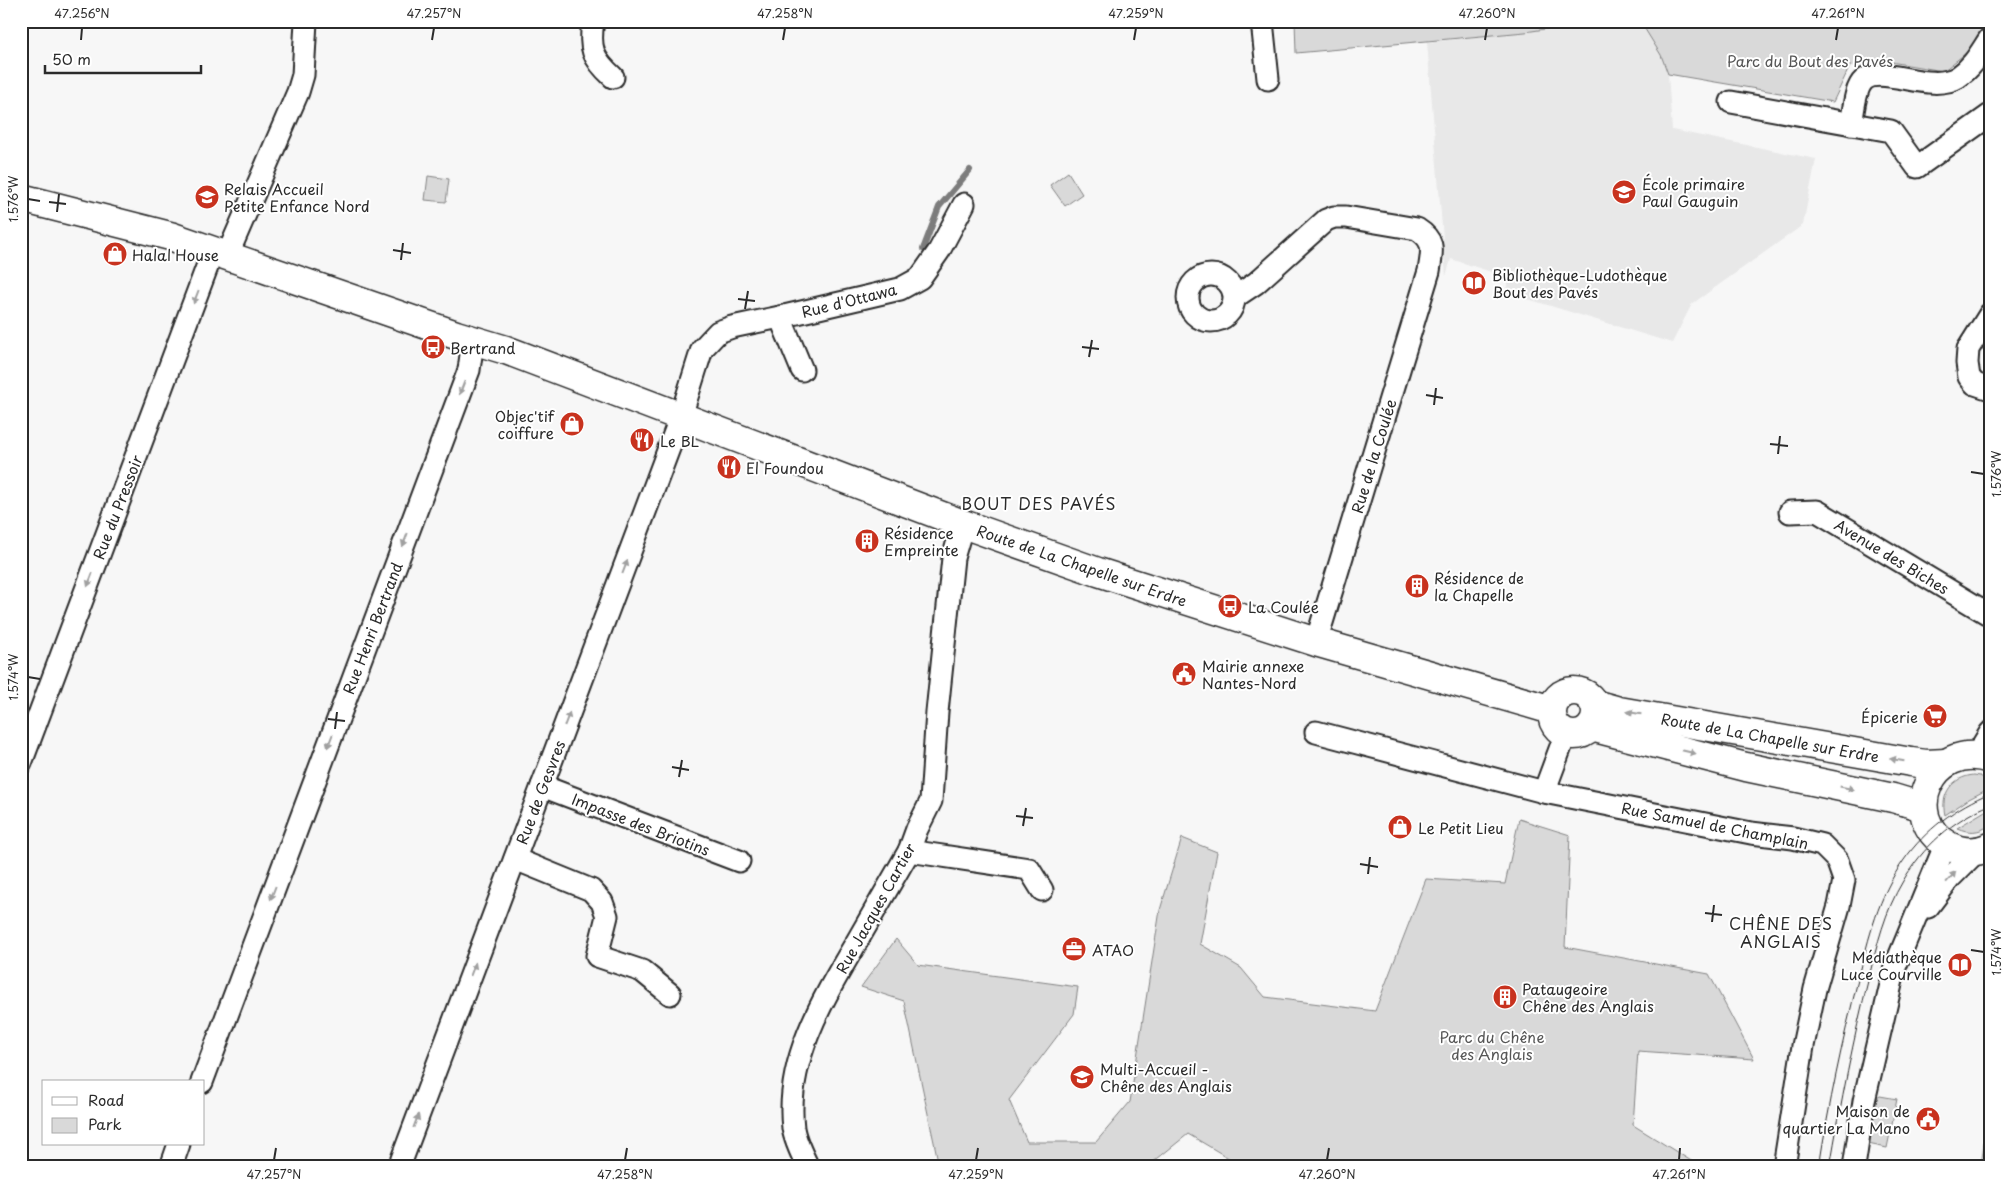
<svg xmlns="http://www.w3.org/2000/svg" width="2011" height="1188" viewBox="0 0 2011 1188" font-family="'Playpen Sans',sans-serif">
<rect width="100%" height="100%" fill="#f7f7f7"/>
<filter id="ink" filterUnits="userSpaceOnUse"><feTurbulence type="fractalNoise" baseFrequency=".02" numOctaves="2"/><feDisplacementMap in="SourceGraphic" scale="10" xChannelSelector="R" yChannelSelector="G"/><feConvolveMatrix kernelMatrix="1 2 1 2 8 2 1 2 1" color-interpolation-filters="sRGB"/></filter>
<g filter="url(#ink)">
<!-- built -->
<polygon fill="#e8e8e8" points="1575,21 1640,21 1661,55 1668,74 1672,130 1816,159 1803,225 1692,304 1672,343 1505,292 1510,278 1451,259 1446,276 1427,42 1525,32 1552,28"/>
<!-- green -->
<g fill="#d9d9d9" stroke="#828282">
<polygon points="1295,21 1575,21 1552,28 1525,32 1296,53"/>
<polygon points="1640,21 1989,21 1975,46 1943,71 1885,61 1850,66 1833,102 1668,74 1661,55"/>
<polygon points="1068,172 1082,194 1065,206 1050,185"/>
<polygon points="428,176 449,179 446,202 425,200"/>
<path d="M 1974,775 L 1980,776 L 1990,782 L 1990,788 L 1969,799 L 1945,815 C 1940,794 1952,777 1974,775 Z"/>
<path d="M 1990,808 L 1990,825 C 1979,833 1969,833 1957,828 Z"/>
<polygon points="1519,819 1570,835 1565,947 1709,974 1754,1059 1638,1051 1633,1125 1701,1167 1244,1167 1188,1134 1147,1167 987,1167 938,1161 904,1001 861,987 896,939 918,965 1078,987 1074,1014 1009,1100 1027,1142 1096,1142 1130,1102 1160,910 1182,838 1217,852 1200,944 1241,968 1265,997 1375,1011 1426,879 1505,884"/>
<polygon points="1990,1092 1990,1167 1981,1167"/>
<polygon points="1880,1096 1897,1099 1887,1148 1868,1144 1877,1098"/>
</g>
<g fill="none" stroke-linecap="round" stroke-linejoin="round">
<!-- stream -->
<polyline stroke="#7b7b7b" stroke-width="6" points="923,249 939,207 970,170"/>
<defs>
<g id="street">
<path d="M 593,21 C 589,48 592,58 613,77"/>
<polyline points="1262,21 1268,79"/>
<polyline points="1731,102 1891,131 1917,167 1990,115"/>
<path d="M 1851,124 C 1854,112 1854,89 1864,80 C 1881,64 1931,94 1958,77 C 1973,67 1980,53 1990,38"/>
<polyline points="227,256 298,92 303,75 306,21"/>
<circle cx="1211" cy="298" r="23"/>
<path d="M 1235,297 L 1256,283 L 1326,220 L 1334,217 L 1346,217 L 1417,229 C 1436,241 1432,251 1429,271 L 1316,642"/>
<polyline points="1990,314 1968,349 1967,363 1969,377 1975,384 1990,389"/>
<polyline points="780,317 802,370"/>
<polyline points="1790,512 1817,511 1990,615"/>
<polyline points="1316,732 1544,792 1751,833 1793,838 1822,845 1837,860 1844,880 1839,906 1815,989 1803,1046 1784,1167"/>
<polyline points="1976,756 1990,733"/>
<polyline points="21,763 213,251"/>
<polyline points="542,786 739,861"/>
<polyline points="1544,792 1566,733"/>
<polyline points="909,851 1029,869 1042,890"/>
<polyline points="515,859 591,890 602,902 607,916 597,956 642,971 670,994"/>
<polyline points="1928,907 1950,878 1977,851"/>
<polyline points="202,1082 469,370 473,340"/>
<polyline points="171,1167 179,1144"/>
<polyline points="399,1167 681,416 702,349 718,332 732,327 780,317 900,289 920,278 939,251 964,204"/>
<path d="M 808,1167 C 802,1155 795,1141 793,1128 C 785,1061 823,999 856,943 C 874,912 891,882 909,851 L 917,829 L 931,801 L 937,712 L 953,558 L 963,524"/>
<polyline points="1854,1167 1864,1101 1895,967 1942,853 1943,842"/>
</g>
<g id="secondary">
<polyline points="21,198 170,236 456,335 506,350 963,524 1098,572 1316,642 1552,710"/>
<circle cx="1574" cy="713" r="22"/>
<polyline points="1594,704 1619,711 1911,762 1926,764 1946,763"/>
<polyline points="1591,727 1746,767 1893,798 1923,807"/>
<path d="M 1990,759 C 1932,739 1897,817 1949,846 C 1962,853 1976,853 1990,847"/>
</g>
</defs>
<!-- street casing -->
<use href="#street" stroke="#2b2b2b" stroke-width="25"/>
<!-- secondary casing -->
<use href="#secondary" stroke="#2b2b2b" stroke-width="31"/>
<!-- street -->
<use href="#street" stroke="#fff" stroke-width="21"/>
<!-- secondary -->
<use href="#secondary" stroke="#fff" stroke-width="28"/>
<!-- tram -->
<g stroke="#2b2b2b" stroke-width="1">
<path d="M 1819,1167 C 1829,1104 1842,1042 1858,980 C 1869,938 1878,896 1904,860 C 1925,830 1956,807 1990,793"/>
<path d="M 1830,1167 C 1841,1103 1853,1040 1869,977 C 1877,945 1885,911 1903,881 C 1922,848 1953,819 1990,805"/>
</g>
</g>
<!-- one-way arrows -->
<defs><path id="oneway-solid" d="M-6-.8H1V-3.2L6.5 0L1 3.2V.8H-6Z" transform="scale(1.25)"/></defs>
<g fill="#a0a0a0">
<use href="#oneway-solid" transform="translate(196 297) rotate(111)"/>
<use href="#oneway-solid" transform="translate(462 388) rotate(111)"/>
<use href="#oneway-solid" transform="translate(405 540) rotate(111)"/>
<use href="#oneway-solid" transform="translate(625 567) rotate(-69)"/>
<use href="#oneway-solid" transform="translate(90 580) rotate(111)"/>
<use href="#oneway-solid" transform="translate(1634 713) rotate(-170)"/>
<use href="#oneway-solid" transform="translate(567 719) rotate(-69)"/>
<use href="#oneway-solid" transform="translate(330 741) rotate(111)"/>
<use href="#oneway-solid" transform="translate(1689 752) rotate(14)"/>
<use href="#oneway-solid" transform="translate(1897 760) rotate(-170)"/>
<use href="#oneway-solid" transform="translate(1847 788) rotate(12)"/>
<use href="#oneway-solid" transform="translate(1951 877) rotate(-49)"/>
<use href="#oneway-solid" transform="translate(273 893) rotate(111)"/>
<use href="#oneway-solid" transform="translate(473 969) rotate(-69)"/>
<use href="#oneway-solid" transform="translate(416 1121) rotate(-69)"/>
</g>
</g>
<!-- ticks -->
<path fill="none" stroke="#2b2b2b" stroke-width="2" d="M 81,40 L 82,28M 432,40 L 434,28M 783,40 L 785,28M 1134,40 L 1136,28M 1485,40 L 1487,28M 1836,40 L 1838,28M 28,199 L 40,201M 49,202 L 66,204M 57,212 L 59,194M 393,250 L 411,253M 401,260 L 403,243M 738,299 L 755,301M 745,309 L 748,291M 1082,347 L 1099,349M 1089,357 L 1092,340M 1426,395 L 1443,398M 1434,405 L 1436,388M 1770,444 L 1788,446M 1778,454 L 1780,436M 1971,472 L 1984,474M 28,677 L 40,679M 328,719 L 345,721M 335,729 L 337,712M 672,767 L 689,770M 679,777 L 682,760M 1016,816 L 1033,818M 1023,826 L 1026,808M 1360,864 L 1378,867M 1368,874 L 1370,857M 1705,913 L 1722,915M 1712,922 L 1714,905M 1971,950 L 1984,952M 274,1160 L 276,1148M 625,1160 L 627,1148M 976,1160 L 978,1148M 1327,1160 L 1329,1148M 1679,1160 L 1680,1148"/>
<!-- icons -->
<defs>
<symbol id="school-disc" viewBox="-11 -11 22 22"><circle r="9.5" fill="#c8321e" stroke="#fff"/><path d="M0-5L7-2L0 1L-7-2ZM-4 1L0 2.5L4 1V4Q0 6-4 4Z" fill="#fff"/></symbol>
<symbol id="shop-disc" viewBox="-11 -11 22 22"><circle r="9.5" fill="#c8321e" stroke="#fff"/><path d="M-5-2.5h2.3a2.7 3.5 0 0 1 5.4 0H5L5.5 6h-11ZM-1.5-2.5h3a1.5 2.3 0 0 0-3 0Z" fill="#fff"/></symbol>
<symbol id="library-disc" viewBox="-11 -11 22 22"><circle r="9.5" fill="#c8321e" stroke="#fff"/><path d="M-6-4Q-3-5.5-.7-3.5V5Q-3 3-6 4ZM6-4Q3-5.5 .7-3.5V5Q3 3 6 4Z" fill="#fff"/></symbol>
<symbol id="bus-disc" viewBox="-11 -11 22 22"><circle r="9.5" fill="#c8321e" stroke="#fff"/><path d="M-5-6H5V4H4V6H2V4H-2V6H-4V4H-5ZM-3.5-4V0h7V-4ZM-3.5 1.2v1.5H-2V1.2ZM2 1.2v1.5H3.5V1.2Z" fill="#fff"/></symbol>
<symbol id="restaurant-disc" viewBox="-11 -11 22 22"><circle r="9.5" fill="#c8321e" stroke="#fff"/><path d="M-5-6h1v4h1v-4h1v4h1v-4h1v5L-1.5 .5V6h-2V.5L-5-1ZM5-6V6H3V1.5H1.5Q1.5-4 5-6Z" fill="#fff"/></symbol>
<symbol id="building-disc" viewBox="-11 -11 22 22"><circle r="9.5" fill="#c8321e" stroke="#fff"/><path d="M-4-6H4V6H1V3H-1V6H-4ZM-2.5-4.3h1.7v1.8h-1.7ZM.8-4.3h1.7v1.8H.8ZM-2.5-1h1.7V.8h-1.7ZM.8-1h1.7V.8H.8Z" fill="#fff"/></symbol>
<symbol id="civic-disc" viewBox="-11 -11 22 22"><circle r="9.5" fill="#c8321e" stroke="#fff"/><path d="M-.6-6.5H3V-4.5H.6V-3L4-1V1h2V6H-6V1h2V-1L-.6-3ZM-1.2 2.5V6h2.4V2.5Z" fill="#fff"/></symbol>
<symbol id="supermarket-disc" viewBox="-11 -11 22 22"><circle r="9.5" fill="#c8321e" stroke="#fff"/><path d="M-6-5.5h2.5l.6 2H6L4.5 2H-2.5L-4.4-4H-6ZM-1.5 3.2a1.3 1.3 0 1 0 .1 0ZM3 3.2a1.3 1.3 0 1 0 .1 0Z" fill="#fff"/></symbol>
<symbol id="office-disc" viewBox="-11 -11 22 22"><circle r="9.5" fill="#c8321e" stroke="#fff"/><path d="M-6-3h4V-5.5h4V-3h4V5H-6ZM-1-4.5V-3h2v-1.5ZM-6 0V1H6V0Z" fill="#fff"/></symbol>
</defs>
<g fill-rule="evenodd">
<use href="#school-disc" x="1610" y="178" width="28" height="28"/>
<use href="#school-disc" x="193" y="183" width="28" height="28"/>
<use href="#shop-disc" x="101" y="240" width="28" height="28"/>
<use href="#library-disc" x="1460" y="269" width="28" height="28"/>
<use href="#bus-disc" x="419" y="333" width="28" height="28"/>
<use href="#shop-disc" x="558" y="410" width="28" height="28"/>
<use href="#restaurant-disc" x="628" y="426" width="28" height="28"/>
<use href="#restaurant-disc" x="715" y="453" width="28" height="28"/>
<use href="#building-disc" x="853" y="527" width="28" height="28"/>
<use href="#building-disc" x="1403" y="572" width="28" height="28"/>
<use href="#bus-disc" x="1216" y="592" width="28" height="28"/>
<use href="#civic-disc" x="1170" y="660" width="28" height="28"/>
<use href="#supermarket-disc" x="1921" y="702" width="28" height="28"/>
<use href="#shop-disc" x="1386" y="813" width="28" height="28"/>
<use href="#office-disc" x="1060" y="935" width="28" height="28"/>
<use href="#library-disc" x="1946" y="951" width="28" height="28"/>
<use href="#building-disc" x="1491" y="983" width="28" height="28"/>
<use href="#school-disc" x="1068" y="1063" width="28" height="28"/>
<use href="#civic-disc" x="1914" y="1105" width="28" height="28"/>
</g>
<g text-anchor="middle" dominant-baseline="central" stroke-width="4" stroke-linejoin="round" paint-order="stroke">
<!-- park labels -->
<g font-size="15" fill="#565656" stroke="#fff">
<text x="1810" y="60">Parc du Bout des Pavés</text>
<text x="1492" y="1036">Parc du Chêne<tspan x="1492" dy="17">des Anglais</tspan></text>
</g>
<!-- poi labels -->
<g font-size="15" fill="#2b2b2b" stroke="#fff" text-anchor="start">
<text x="1642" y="183">École primaire<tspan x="1642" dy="17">Paul Gauguin</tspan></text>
<text x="224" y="188">Relais Accueil<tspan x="224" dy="17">Petite Enfance Nord</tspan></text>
<text x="132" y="254">Halal House</text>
<text x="1492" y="274">Bibliothèque-Ludothèque<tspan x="1492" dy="17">Bout des Pavés</tspan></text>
<text x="450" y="347">Bertrand</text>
<text x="554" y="415" text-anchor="end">Objec'tif<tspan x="554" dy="17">coiffure</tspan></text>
<text x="660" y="440">Le BL</text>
<text x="746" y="467">El Foundou</text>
<text x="884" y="532">Résidence<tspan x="884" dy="17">Empreinte</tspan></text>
<text x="1434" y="577">Résidence de<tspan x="1434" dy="17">la Chapelle</tspan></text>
<text x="1248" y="606">La Coulée</text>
<text x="1202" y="665">Mairie annexe<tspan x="1202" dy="17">Nantes-Nord</tspan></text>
<text x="1918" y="716" text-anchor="end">Épicerie</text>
<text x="1418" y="827">Le Petit Lieu</text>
<text x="1092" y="949">ATAO</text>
<text x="1942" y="956" text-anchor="end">Médiathèque<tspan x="1942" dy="17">Luce Courville</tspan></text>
<text x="1522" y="988">Pataugeoire<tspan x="1522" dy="17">Chêne des Anglais</tspan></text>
<text x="1100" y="1068">Multi-Accueil -<tspan x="1100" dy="17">Chêne des Anglais</tspan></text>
<text x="1910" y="1110" text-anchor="end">Maison de<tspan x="1910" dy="17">quartier La Mano</tspan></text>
</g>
<!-- street labels -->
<g font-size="15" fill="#2b2b2b" stroke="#fff">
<text transform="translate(849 300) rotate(-14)">Rue d'Ottawa</text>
<text transform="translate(1373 456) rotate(-73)">Rue de la Coulée</text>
<text transform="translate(117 507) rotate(-69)">Rue du Pressoir</text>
<text transform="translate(1892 556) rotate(31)">Avenue des Biches</text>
<text transform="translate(1082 565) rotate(19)">Route de La Chapelle sur Erdre</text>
<text transform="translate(372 628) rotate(-69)">Rue Henri Bertrand</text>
<text transform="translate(1770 737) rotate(10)">Route de La Chapelle sur Erdre</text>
<text transform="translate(540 792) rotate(-69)">Rue de Gesvres</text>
<text transform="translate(641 824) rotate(21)">Impasse des Briotins</text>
<text transform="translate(1715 825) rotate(11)">Rue Samuel de Champlain</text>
<text transform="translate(875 908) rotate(-61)">Rue Jacques Cartier</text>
</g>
<!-- neighbourhood labels -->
<g font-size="16" letter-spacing="1" fill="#2b2b2b" stroke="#fff">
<text x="1039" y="503">BOUT DES PAVÉS</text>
<text x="1781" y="923">CHÊNE DES<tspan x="1781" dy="18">ANGLAIS</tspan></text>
</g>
</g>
<!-- margin -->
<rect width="2011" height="1188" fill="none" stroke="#fff" stroke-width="55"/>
<!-- legend -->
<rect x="42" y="1080" width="162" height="65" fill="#ffffff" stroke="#aaaaaa"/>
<rect x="52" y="1097" width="25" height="8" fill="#ffffff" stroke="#aaaaaa"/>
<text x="88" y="1106" font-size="15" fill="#2b2b2b">Road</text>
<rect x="52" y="1118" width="25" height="15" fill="#d9d9d9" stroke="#aaaaaa"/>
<text x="88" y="1130" font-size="15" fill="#2b2b2b">Park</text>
<!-- scale -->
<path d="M45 65v8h156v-8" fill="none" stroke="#2b2b2b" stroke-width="2.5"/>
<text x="52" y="65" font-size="15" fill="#2b2b2b" stroke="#ffffff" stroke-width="4" paint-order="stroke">50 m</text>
<rect x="28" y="28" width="1956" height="1132" fill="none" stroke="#2b2b2b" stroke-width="2"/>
<g font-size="12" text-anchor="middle" fill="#2b2b2b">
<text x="82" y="18">47.256°N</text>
<text x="434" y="18">47.257°N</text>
<text x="785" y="18">47.258°N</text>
<text x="1136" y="18">47.259°N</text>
<text x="1487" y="18">47.260°N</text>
<text x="1838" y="18">47.261°N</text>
<text transform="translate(14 199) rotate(-90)" y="4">1.576°W</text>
<text transform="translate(1997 474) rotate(-90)" y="4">1.576°W</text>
<text transform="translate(14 677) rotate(-90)" y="4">1.574°W</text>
<text transform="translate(1997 952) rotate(-90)" y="4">1.574°W</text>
<text x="274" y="1179">47.257°N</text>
<text x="625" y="1179">47.258°N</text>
<text x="976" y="1179">47.259°N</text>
<text x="1327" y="1179">47.260°N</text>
<text x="1679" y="1179">47.261°N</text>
</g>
</svg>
